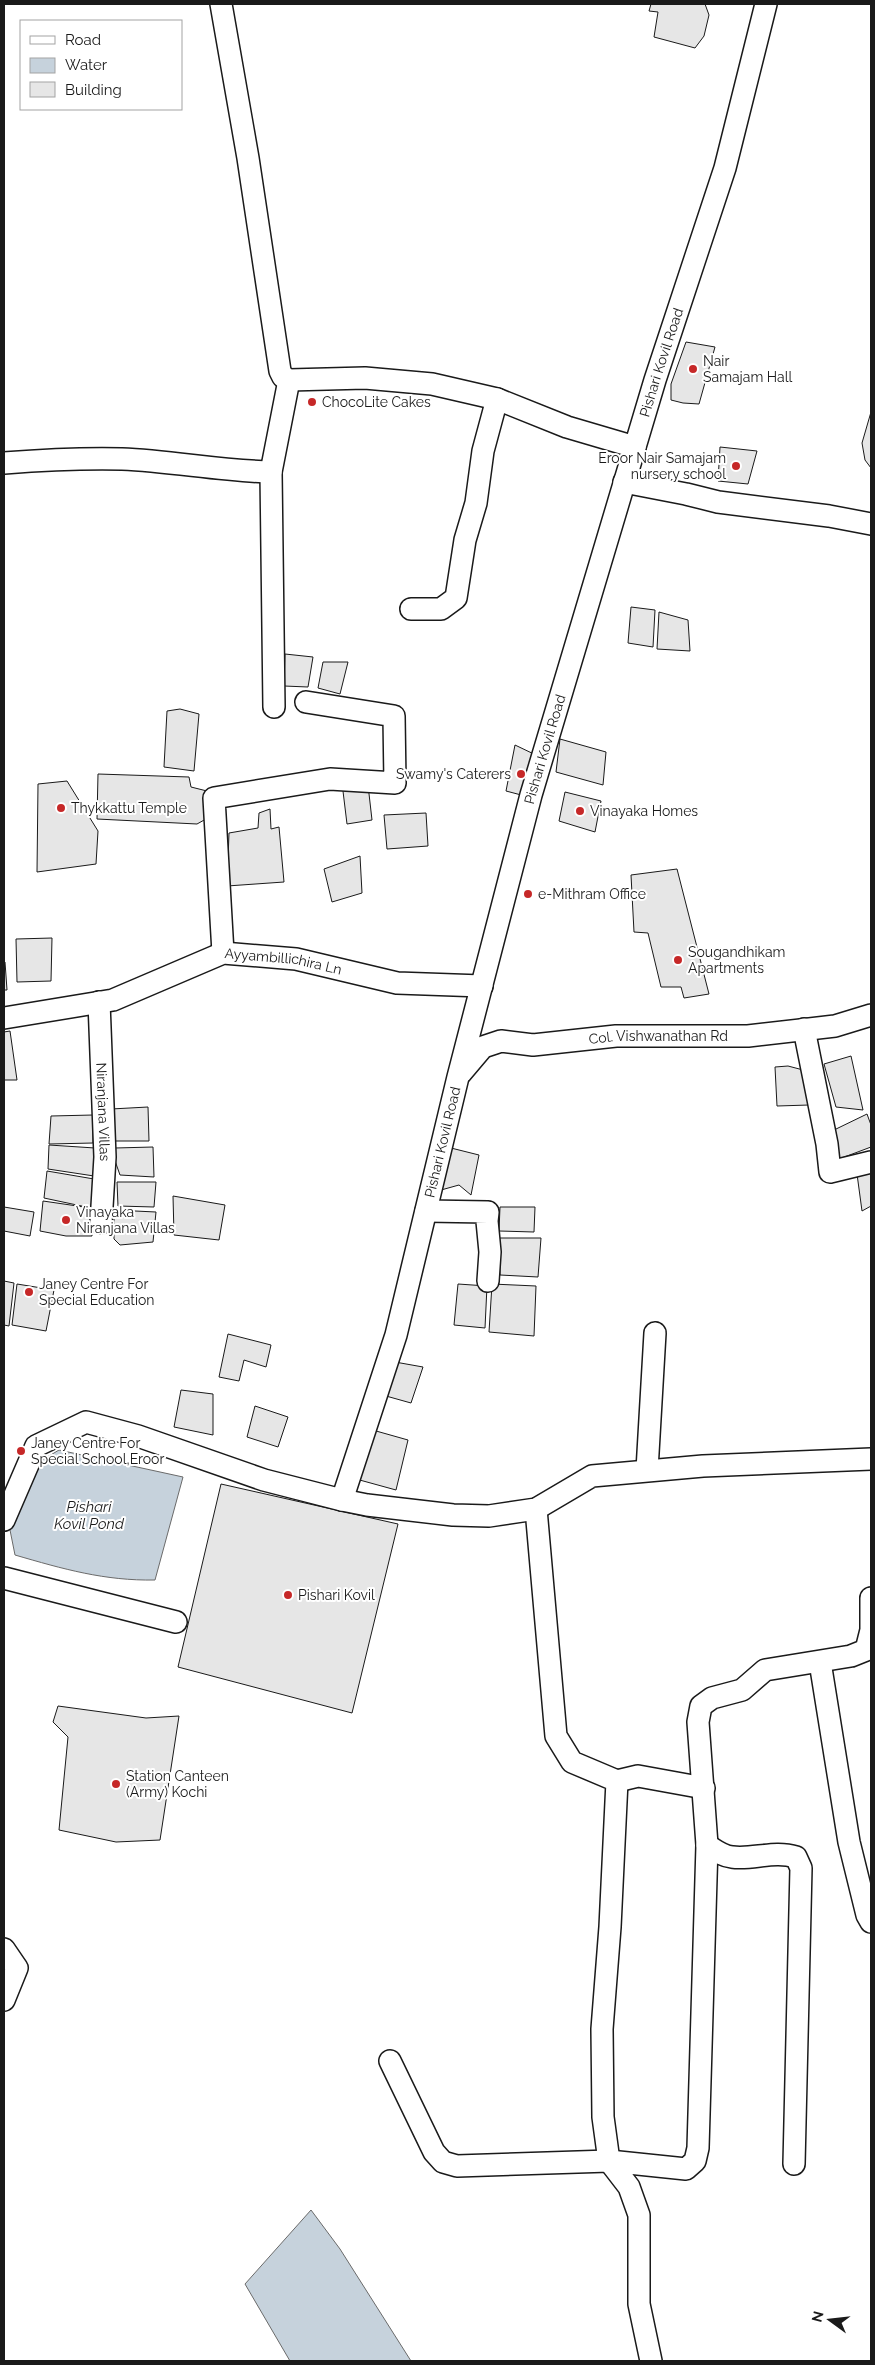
<svg xmlns="http://www.w3.org/2000/svg" width="875" height="2365" viewBox="0 0 875 2365" font-family="Raleway,sans-serif">
<rect width="100%" height="100%" fill="#fff"/>
<!-- water -->
<g fill="#c6d2dc" stroke="#6a6a6a">
<path d="M 59,1450 L 183,1477 L 155,1580 C 105,1581 63,1569 15,1555 L 10,1530 L 39,1462 Z"/>
<polygon points="311,2210 340,2249 411,2361 290,2361 245,2284"/>
</g>
<!-- building -->
<g fill="#e6e6e6" stroke="#1a1a1a">
<polygon points="651,4 705,4 709,15 704,36 695,48 654,37 658,12 649,11"/>
<polygon points="686,342 715,347 699,404 683,403 671,400 671,384"/>
<polygon points="871,412 871,468 865,460 862,443"/>
<polygon points="720,447 757,451 748,484 718,481"/>
<polygon points="631,607 655,610 653,647 628,643"/>
<polygon points="659,612 688,620 690,651 657,649"/>
<polygon points="285,654 313,657 308,687 284,686"/>
<polygon points="323,662 348,662 340,694 318,688"/>
<polygon points="180,709 199,714 194,771 164,767 167,711"/>
<polygon points="560,739 606,752 603,785 556,772"/>
<polygon points="515,745 538,756 525,796 506,791"/>
<polygon points="98,774 189,777 191,787 207,791 206,819 197,824 97,819"/>
<polygon points="67,781 98,831 96,864 37,872 38,784"/>
<polygon points="342,783 368,785 372,820 347,824"/>
<polygon points="565,792 601,801 595,832 559,821"/>
<polygon points="270,809 271,829 279,827 284,882 227,886 229,833 258,828 259,813"/>
<polygon points="426,813 428,846 387,849 384,815"/>
<polygon points="360,856 362,893 332,902 324,869"/>
<polygon points="677,869 709,994 684,998 681,987 661,987 648,933 634,932 631,875"/>
<polygon points="52,938 51,981 17,982 16,939"/>
<polygon points="4,962 5,962 7,990 4,990"/>
<polygon points="10,1031 17,1080 4,1080 4,1032"/>
<polygon points="851,1056 863,1110 836,1107 824,1064"/>
<polygon points="788,1066 807,1071 809,1105 777,1106 775,1067"/>
<polygon points="148,1107 149,1141 112,1141 111,1109"/>
<polygon points="867,1114 871,1125 871,1147 839,1159 834,1130"/>
<polygon points="93,1115 93,1143 49,1144 51,1116"/>
<polygon points="49,1145 95,1148 94,1176 48,1169"/>
<polygon points="153,1147 154,1177 120,1175 114,1158 115,1148"/>
<polygon points="451,1148 479,1155 471,1195 459,1185 441,1190"/>
<polygon points="47,1171 94,1179 91,1208 44,1198"/>
<polygon points="871,1171 871,1206 862,1211 857,1174"/>
<polygon points="117,1182 156,1182 154,1207 118,1206"/>
<polygon points="173,1196 225,1205 219,1240 174,1235"/>
<polygon points="43,1201 91,1208 92,1236 66,1236 40,1231"/>
<polygon points="4,1207 34,1212 30,1236 4,1231"/>
<polygon points="500,1207 535,1207 534,1232 499,1231"/>
<polygon points="114,1210 156,1212 153,1242 120,1245 114,1239"/>
<polygon points="499,1238 541,1238 538,1277 500,1275"/>
<polygon points="4,1281 14,1283 9,1326 4,1325"/>
<polygon points="17,1284 54,1290 46,1331 12,1325"/>
<polygon points="458,1284 487,1286 485,1328 454,1325"/>
<polygon points="492,1284 536,1286 534,1336 489,1332"/>
<polygon points="228,1334 271,1345 266,1367 244,1360 239,1381 219,1377"/>
<polygon points="395,1362 423,1367 411,1403 386,1396"/>
<polygon points="181,1390 213,1394 213,1435 174,1427"/>
<polygon points="255,1406 288,1417 278,1447 247,1437"/>
<polygon points="369,1429 408,1440 396,1490 356,1479"/>
<polygon points="221,1484 398,1524 352,1713 178,1667"/>
<polygon points="58,1706 146,1718 179,1716 160,1840 116,1842 59,1830 68,1737 53,1722"/>
</g>
<g fill="none" stroke-linecap="round" stroke-linejoin="round">
<defs>
<g id="minor">
<polyline points="221,4 248,158 280,371 283,377 289,380 365,378 432,384 497,399 567,427 635,447"/>
<path d="M 4,463 C 43,460 83,458 122,459 C 172,461 221,471 271,472 L 289,380"/>
<polyline points="271,472 274,707"/>
<polyline points="624,482 686,494 718,502 829,516 871,524"/>
<polyline points="411,609 441,609 456,598 465,540 476,503 483,451 497,399"/>
<polyline points="223,953 214,798 330,779 395,783 394,716 306,702"/>
<path id="s1" d="M 99,1002 L 105,1157 L 101,1223"/>
<path id="s2" d="M 4,1018 L 113,1000 L 223,953 L 296,959 L 397,983 L 482,986"/>
<polyline points="804,1029 827,1144 830,1172 871,1162"/>
<path id="s3" d="M 461,1073 L 483,1047 L 501,1041 L 533,1045 L 616,1036 L 748,1036 L 835,1026 L 871,1015"/>
<polyline points="426,1211 488,1212 487,1221 490,1252 488,1281"/>
<polyline points="647,1470 655,1333"/>
<path id="s4" d="M 342,1500 L 396,1335 L 458,1077 L 531,795 L 655,380 L 725,168 L 766,4"/>
<polyline points="536,1509 556,1736 572,1762 617,1781 610,1927 602,2029 603,2117 609,2161 629,2187 639,2215 639,2304 651,2361"/>
<polyline points="4,1520 36,1446 86,1422 138,1436 264,1480 342,1500 367,1505 453,1515 489,1516 536,1509 592,1476 703,1466 871,1459"/>
<polyline points="4,1578 176,1622"/>
<polyline points="820,1662 849,1842 867,1915 871,1922"/>
<polyline points="617,1781 638,1776 704,1788"/>
<path d="M 707,1845 C 715,1850 722,1856 732,1857 C 753,1860 774,1850 796,1857 L 801,1868 L 794,2164"/>
<polyline points="4,1949 17,1968 4,2000"/>
<polyline points="390,2061 434,2152 443,2162 457,2166 609,2161 686,2169 695,2161 698,2148 707,1845 698,1722 701,1706 712,1698 742,1690 765,1670 851,1656 866,1650 871,1630 871,1598"/>
</g>
</defs>
<!-- minor casing -->
<use href="#minor" stroke="#1a1a1a" stroke-width="24"/>
<!-- minor -->
<use href="#minor" stroke="#fff" stroke-width="21"/>
</g>
<!-- markers -->
<g fill="#c62828" stroke="#fff" stroke-width="2">
<circle cx="693" cy="369" r="5"/>
<circle cx="312" cy="402" r="5"/>
<circle cx="736" cy="466" r="5"/>
<circle cx="521" cy="774" r="5"/>
<circle cx="61" cy="808" r="5"/>
<circle cx="580" cy="811" r="5"/>
<circle cx="528" cy="894" r="5"/>
<circle cx="678" cy="960" r="5"/>
<circle cx="66" cy="1220" r="5"/>
<circle cx="29" cy="1292" r="5"/>
<circle cx="21" cy="1451" r="5"/>
<circle cx="288" cy="1595" r="5"/>
<circle cx="116" cy="1784" r="5"/>
</g>
<g text-anchor="middle" dominant-baseline="central" stroke-width="4" stroke-linejoin="round" paint-order="stroke">
<!-- poi labels -->
<g font-size="14" fill="#1a1a1a" stroke="#fff" text-anchor="start">
<text x="703" y="361">Nair<tspan x="703" dy="16">Samajam Hall</tspan></text>
<text x="322" y="402">ChocoLite Cakes</text>
<text x="726" y="458" text-anchor="end">Eroor Nair Samajam<tspan x="726" dy="16">nursery school</tspan></text>
<text x="511" y="774" text-anchor="end">Swamy's Caterers</text>
<text x="71" y="808">Thykkattu Temple</text>
<text x="590" y="811">Vinayaka Homes</text>
<text x="538" y="894">e-Mithram Office</text>
<text x="688" y="952">Sougandhikam<tspan x="688" dy="16">Apartments</tspan></text>
<text x="76" y="1212">Vinayaka<tspan x="76" dy="16">Niranjana Villas</tspan></text>
<text x="39" y="1284">Janey Centre For<tspan x="39" dy="16">Special Education</tspan></text>
<text x="31" y="1443">Janey Centre For<tspan x="31" dy="16">Special School,Eroor</tspan></text>
<text x="298" y="1595">Pishari Kovil</text>
<text x="126" y="1776">Station Canteen<tspan x="126" dy="16">(Army) Kochi</tspan></text>
</g>
<!-- street labels -->
<g font-size="14" fill="#1a1a1a" stroke="#fff">
<text stroke="none"><textPath href="#s4" startOffset="1182">Pishari Kovil Road</textPath></text>
<text stroke="none"><textPath href="#s4" startOffset="778">Pishari Kovil Road</textPath></text>
<text stroke="none"><textPath href="#s2" startOffset="291">Ayyambillichira Ln</textPath></text>
<text stroke="none"><textPath href="#s3" startOffset="211">Col. Vishwanathan Rd</textPath></text>
<text stroke="none"><textPath href="#s1" startOffset="110">Niranjana Villas</textPath></text>
<text stroke="none"><textPath href="#s4" startOffset="372">Pishari Kovil Road</textPath></text>
</g>
<!-- water labels -->
<g font-size="15" font-style="italic" fill="#1a1a1a" stroke="#fff">
<text x="89" y="1507">Pishari<tspan x="89" dy="17">Kovil Pond</tspan></text>
</g>
</g>
<!-- border -->
<rect width="875" height="2365" fill="none" stroke="#1a1a1a" stroke-width="10"/>
<!-- legend -->
<rect x="20" y="20" width="162" height="90" fill="#ffffff" stroke="#a3a3a3"/>
<rect x="30" y="36" width="25" height="8" fill="#ffffff" stroke="#a3a3a3"/>
<text x="65" y="45" font-size="15" fill="#1a1a1a">Road</text>
<rect x="30" y="58" width="25" height="15" fill="#c6d2dc" stroke="#a3a3a3"/>
<text x="65" y="70" font-size="15" fill="#1a1a1a">Water</text>
<rect x="30" y="82" width="25" height="15" fill="#e6e6e6" stroke="#a3a3a3"/>
<text x="65" y="95" font-size="15" fill="#1a1a1a">Building</text>
<!-- north arrow -->
<g transform="translate(830 2320) rotate(285)" stroke="#ffffff" stroke-width="4" paint-order="stroke">
<path d="M0-4L9 19L0 12L-9 19Z" fill="#1a1a1a"/>
<text y="-8" font-size="14" font-weight="bold" text-anchor="middle" fill="#1a1a1a">N</text>
</g>
</svg>
